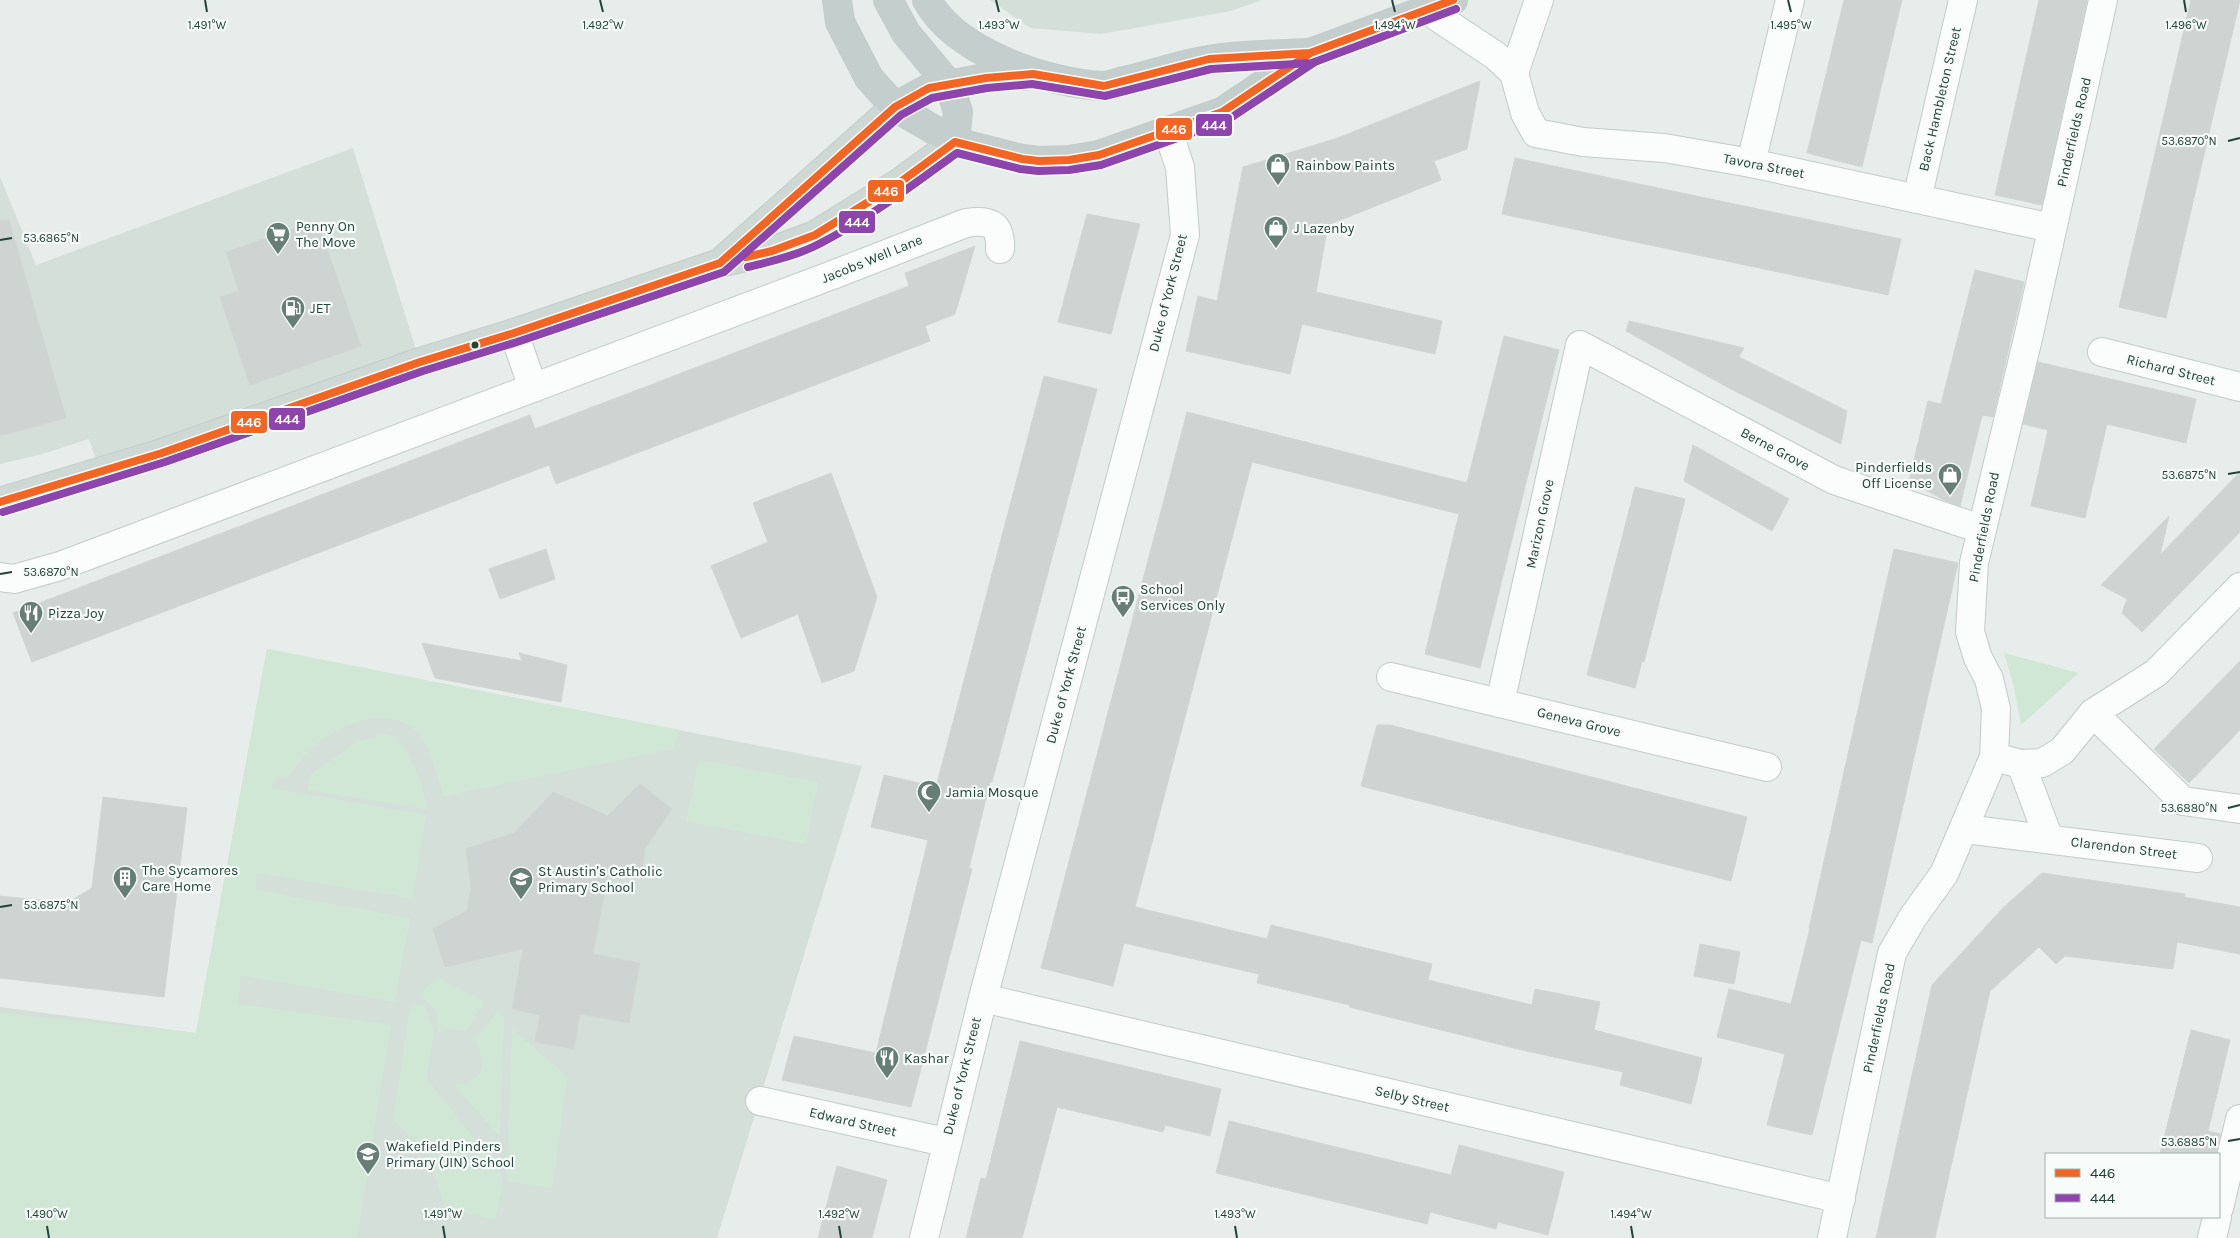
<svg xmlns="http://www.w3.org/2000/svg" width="2240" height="1238" viewBox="0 0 2240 1238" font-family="Karla,sans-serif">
<rect width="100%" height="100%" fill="#e7edea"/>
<!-- built -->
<g fill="#d5dfda">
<polygon points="990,0 1262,0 1231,11 1101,34 1030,28"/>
<polygon points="353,148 420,362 100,472 89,439 39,455 0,464 0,177 36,265"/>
<polygon points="267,649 862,766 717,1238 0,1238 0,1007 196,1033"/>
</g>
<!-- green -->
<g fill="#d0e7d6">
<path d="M 267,649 L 680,730 L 673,749 L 444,796 C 438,779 429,742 415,730 C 381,702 332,728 306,754 C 299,762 293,770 286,778 L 279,776 L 270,788 L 426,815 L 412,898 L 256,873 L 256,890 L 410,918 L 395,1002 L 241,975 L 238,1004 L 391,1025 L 357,1238 L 0,1238 L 0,1013 L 196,1033 Z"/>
<polygon points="2004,653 2079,673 2021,725 2014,687"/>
<path d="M 383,734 L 397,737 C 412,757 423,784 427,809 L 307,790 L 311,774 L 357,742 Z"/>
<polygon points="699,760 818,782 806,844 686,821"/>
<polygon points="437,978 484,1001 467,1031 450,1029 439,1033 436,1010 420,994"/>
<polygon points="424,1004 434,1032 427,1079 502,1173 502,1188 495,1219 445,1210 430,1155 393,1119 410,1010 416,1005"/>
<path d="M 497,1012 L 504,1016 L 500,1137 L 455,1086 C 488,1079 485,1066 476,1038 Z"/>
<polygon points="512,1029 567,1077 552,1188 507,1181"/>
</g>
<!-- building -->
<g fill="#ced4d2" stroke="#d0d6d3">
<polygon points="1844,0 1902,0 1862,167 1807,153"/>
<polygon points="2039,0 2087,0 2042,205 1995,195"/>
<polygon points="2191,0 2240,0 2166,318 2119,307"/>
<polygon points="1480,81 1467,149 1434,161 1441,180 1328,225 1316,292 1442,321 1435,354 1302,324 1290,374 1186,351 1198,296 1217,301 1243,167 1338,138"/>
<polygon points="1515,158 1901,239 1888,295 1502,214"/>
<polygon points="1087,214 1140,224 1111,334 1058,322"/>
<polygon points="9,220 66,418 0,436 0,221"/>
<polygon points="317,221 361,346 250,385 220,297 239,291 226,252"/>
<polygon points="975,246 955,314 925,326 930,341 556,484 549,465 32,662 13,613 530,415 535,429 632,392 909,286 905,273"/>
<polygon points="1975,270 2024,282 1993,417 1982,415 1960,506 1944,500 1909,481 1928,401 1941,404"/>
<polygon points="1629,321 1744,348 1739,357 1847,411 1841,444 1729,388 1626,331"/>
<polygon points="1504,336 1559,350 1480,668 1425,654 1459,514 1252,462 1135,907 1267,939 1271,925 1432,964 1428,980 1532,1005 1535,989 1600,1002 1594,1030 1702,1058 1691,1104 1620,1085 1623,1072 1522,1050 1349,1007 1350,1005 1257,983 1259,974 1124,943 1113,986 1041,968 1187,412 1467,483"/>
<polygon points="2038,362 2196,399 2186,443 2107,424 2085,518 2031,506 2048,430 2023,424"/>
<polygon points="1044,376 1097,389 992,782 990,782 969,868 972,869 911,1107 782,1080 794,1036 876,1053 928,840 871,827 884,775 936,787"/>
<polygon points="1693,445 1789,499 1772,531 1684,481"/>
<polygon points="2240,472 2240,532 2142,632 2122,613 2127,599 2101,585 2169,516 2160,555"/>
<polygon points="831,473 877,597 854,671 822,683 798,614 741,638 711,566 768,542 753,503"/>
<polygon points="1635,487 1685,499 1644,662 1642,661 1635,688 1587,675"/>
<polygon points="546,549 555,579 500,599 489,569"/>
<polygon points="1894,549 1958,563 1872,943 1861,940 1812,1135 1767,1125 1785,1054 1717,1037 1729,989 1791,1004 1810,928 1809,928"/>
<polygon points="422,643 522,661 519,653 567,665 561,702 435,678"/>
<polygon points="2240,661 2240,730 2189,783 2154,749"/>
<polygon points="1377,725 1390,725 1747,817 1731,881 1361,786"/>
<polygon points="640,784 672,809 645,848 642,875 609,869 593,954 640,963 629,1023 580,1014 574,1049 535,1042 540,1015 512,1009 523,949 445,967 433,929 467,911 471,886 466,849 514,833 553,792 608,816"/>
<polygon points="103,797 187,808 164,997 0,978 0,896 67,903 92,888"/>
<polygon points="2042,873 2185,894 2184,897 2240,907 2240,954 2177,942 2173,969 2065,956 2056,964 2039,947 1990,991 1935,1238 1876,1238 1932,985 2003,908"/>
<polygon points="1700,944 1740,952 1734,984 1694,976"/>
<polygon points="2191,1030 2230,1040 2208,1131 2220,1134 2216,1154 2160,1154"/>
<polygon points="1020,1041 1221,1089 1210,1136 1165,1125 1163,1132 1057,1107 1022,1238 966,1238 981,1178 986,1179"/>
<polygon points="1229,1121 1451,1175 1459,1145 1564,1172 1548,1235 1498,1222 1496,1229 1430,1212 1427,1224 1216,1173"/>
<polygon points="837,1166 887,1180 872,1238 818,1238"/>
</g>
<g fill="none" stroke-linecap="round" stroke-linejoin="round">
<defs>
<path id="pedestrian" d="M 835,274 L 966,223 C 990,219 1001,224 1000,249"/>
<g id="minor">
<polyline points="1427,10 1496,56 1514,73 1525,113 1536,133 1583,142 1664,148 1751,163 2052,228"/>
<polyline points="1514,73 1539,0"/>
<polyline points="1751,163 1790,0"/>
<polyline points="1917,199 1963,0"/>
<polyline points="514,333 533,388"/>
<polyline points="2102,352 2240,387"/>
<polyline points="0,577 14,579 60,566 835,274"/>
<polyline points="1391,677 1767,767"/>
<polyline points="1500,703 1580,345 1834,480 1981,529"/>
<polyline points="2093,713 2183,801 2240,809"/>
<polyline points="1994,757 2021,764 2042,763 2062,751 2093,713 2156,673 2240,587"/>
<polyline points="2021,764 2049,839"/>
<polyline points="1965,829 2198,858"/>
<polyline points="983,998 1841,1199"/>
<polyline points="760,1101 945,1142"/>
<polyline points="2219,1208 2240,1119"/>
<polyline points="924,1238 983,998 1185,235 1180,167 1168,131"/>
<polyline points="1832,1238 1892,953 1913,917 1944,874 1994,757 1996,709 1989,679 1978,658 1970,632 1974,563 2029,334 2103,0"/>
<polyline points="2212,1238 2217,1217"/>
</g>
<g id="primary">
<polyline points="721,262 895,107"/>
<polyline points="0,502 162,453 420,362 514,333 720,263 772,251 815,235 899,183 955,142"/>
</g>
<g id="trunk">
<polyline points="837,0 840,22 869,78 895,107 955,142 1022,159 1039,161 1069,160 1099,155 1222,112 1310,53 1453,0"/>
<polyline points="888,0 906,33 950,86 958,112 955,142"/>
<path d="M 927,0 C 955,52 1046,83 1102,86 C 1109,86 1117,83 1124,81 C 1153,75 1180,64 1209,60 C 1241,54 1275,55 1308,53"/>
<polyline points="895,107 929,88 986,78 1030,75"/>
</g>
</defs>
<!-- pedestrian casing -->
<use href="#pedestrian" stroke="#c4cac7" stroke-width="30"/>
<!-- minor casing -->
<use href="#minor" stroke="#c4cac7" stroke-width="30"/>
<!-- primary casing -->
<use href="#primary" stroke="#c2ccc9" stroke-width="30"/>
<!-- trunk casing -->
<use href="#trunk" stroke="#c2ccc9" stroke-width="30"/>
<!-- pedestrian -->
<use href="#pedestrian" stroke="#fbfcfc" stroke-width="28"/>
<!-- minor -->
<use href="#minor" stroke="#fbfcfc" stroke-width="28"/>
<!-- primary -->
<use href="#primary" stroke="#ced8d5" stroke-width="28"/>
<!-- trunk -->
<use href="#trunk" stroke="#c4cecc" stroke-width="28"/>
<defs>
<g id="bus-1">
<polyline points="746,257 772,251 815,235 899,183 955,142 1022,159 1039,161 1069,160 1099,155 1222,112 1309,54"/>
<polyline points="0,502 162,453 420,362 514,333 720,263 895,107 929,88 986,78 1033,74 1104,86 1209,59 1310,53 1453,0"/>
</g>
<g id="bus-2">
<path d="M 748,267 C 772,261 799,255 821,243 C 869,218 913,185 957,153 L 1020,169 L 1038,171 L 1069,170 L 1101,165 L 1226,121 L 1315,62"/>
<polyline points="3,512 165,462 423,371 517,342 724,272 901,115 932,98 987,88 1032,84 1105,96 1211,69 1312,63 1456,9"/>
</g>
</defs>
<!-- bus-1 casing -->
<use href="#bus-1" stroke="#f7fbf9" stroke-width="11"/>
<!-- bus-2 casing -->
<use href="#bus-2" stroke="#f7fbf9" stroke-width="11"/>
<!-- bus-1 -->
<use href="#bus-1" stroke="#f26522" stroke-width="8"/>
<!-- bus-2 -->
<use href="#bus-2" stroke="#8e44ad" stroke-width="8"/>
</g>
<!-- ticks -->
<path fill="none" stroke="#224339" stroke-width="2" d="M 205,0 L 207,12M 600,0 L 603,12M 996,0 L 999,12M 1392,0 L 1395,12M 1788,0 L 1791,12M 2184,0 L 2186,12M 2228,141 L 2240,138M 0,240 L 12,238M 2228,474 L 2240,472M 0,574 L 12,572M 2228,808 L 2240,805M 0,907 L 12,905M 2228,1141 L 2240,1139M 47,1226 L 49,1238M 443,1226 L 445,1238M 839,1226 L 841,1238M 1235,1226 L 1237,1238M 1631,1226 L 1633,1238"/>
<!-- icons -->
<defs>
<symbol id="shop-pin" viewBox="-11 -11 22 30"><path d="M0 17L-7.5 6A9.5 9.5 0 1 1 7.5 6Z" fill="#677e77" stroke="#f7fbf9"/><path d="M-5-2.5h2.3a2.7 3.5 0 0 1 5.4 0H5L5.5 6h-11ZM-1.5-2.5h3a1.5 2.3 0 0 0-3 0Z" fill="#fff"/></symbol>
<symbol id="supermarket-pin" viewBox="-11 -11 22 30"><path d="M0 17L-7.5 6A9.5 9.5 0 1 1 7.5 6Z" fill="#677e77" stroke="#f7fbf9"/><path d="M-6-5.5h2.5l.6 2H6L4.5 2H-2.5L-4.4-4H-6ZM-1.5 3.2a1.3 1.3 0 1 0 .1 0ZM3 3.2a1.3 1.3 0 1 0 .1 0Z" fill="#fff"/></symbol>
<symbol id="fuel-pin" viewBox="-11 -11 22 30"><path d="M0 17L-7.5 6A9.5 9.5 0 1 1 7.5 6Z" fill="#677e77" stroke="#f7fbf9"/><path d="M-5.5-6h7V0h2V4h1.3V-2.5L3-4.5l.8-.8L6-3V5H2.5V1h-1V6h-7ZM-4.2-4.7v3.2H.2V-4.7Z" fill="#fff"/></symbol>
<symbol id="bus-pin" viewBox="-11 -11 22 30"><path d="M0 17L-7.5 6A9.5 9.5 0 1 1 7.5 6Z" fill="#677e77" stroke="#f7fbf9"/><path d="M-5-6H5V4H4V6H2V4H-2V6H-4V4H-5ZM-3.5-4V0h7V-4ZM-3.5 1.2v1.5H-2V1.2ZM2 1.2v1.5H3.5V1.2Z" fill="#fff"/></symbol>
<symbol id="restaurant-pin" viewBox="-11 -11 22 30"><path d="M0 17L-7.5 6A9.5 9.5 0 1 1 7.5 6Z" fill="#677e77" stroke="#f7fbf9"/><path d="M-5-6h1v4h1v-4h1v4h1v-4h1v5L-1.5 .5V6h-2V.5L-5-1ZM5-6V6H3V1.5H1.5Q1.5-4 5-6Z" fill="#fff"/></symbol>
<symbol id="mosque-pin" viewBox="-11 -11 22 30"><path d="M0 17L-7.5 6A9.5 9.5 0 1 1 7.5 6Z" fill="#677e77" stroke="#f7fbf9"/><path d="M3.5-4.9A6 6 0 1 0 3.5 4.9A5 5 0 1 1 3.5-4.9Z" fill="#fff"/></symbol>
<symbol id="building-pin" viewBox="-11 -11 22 30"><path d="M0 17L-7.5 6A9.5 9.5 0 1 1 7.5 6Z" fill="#677e77" stroke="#f7fbf9"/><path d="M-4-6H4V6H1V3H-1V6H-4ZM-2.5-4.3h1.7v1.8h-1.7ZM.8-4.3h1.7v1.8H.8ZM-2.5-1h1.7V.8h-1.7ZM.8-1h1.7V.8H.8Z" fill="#fff"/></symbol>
<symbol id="school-pin" viewBox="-11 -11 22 30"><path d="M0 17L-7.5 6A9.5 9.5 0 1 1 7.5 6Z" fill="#677e77" stroke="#f7fbf9"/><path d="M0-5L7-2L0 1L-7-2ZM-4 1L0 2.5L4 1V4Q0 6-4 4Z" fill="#fff"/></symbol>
</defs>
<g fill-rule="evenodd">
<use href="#shop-pin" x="1264" y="151" width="28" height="38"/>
<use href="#shop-pin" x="1262" y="214" width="28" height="38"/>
<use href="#supermarket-pin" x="264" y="220" width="28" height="38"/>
<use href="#fuel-pin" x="279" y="294" width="28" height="38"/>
<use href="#shop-pin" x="1936" y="461" width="28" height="38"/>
<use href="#bus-pin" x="1109" y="583" width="28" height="38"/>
<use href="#restaurant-pin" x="17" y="599" width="28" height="38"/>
<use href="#mosque-pin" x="915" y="778" width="28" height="38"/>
<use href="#building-pin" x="111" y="864" width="28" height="38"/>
<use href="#school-pin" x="507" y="865" width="28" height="38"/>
<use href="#restaurant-pin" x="873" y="1044" width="28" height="38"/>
<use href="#school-pin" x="354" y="1140" width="28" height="38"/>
</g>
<!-- markers -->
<circle fill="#224339" stroke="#f7fbf9" stroke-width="2" cx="475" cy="345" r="4.5"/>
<g text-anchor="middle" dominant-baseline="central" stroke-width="4.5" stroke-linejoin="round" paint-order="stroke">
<!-- street labels -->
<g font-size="14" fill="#224339" stroke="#f7fbf9">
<text transform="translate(1940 99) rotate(-77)">Back Hambleton Street</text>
<text transform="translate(2074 132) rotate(-77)">Pinderfields Road</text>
<text transform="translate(1764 166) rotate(11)">Tavora Street</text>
<text transform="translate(872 259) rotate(-22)">Jacobs Well Lane</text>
<text transform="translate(1168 293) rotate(-76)">Duke of York Street</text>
<text transform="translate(2171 370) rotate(14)">Richard Street</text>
<text transform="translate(1775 449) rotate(28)">Berne Grove</text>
<text transform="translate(1540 524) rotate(-78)">Marizon Grove</text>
<text transform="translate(1984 527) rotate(-79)">Pinderfields Road</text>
<text transform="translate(1066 685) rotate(-75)">Duke of York Street</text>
<text transform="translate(1579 722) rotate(14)">Geneva Grove</text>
<text transform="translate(2124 848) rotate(7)">Clarendon Street</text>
<text transform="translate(1879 1018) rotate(-78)">Pinderfields Road</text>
<text transform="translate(962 1076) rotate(-76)">Duke of York Street</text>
<text transform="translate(1412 1099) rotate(13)">Selby Street</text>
<text transform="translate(853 1122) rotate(13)">Edward Street</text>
</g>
<!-- poi labels -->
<g font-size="14" fill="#224339" stroke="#f7fbf9" text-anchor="start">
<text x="1296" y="165">Rainbow Paints</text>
<text x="296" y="226">Penny On<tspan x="296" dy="16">The Move</tspan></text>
<text x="1294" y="228">J Lazenby</text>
<text x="310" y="308">JET</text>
<text x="1932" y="467" text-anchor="end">Pinderfields<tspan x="1932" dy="16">Off License</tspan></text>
<text x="1140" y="589">School<tspan x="1140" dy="16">Services Only</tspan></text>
<text x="48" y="613">Pizza Joy</text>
<text x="946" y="792">Jamia Mosque</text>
<text x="142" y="870">The Sycamores<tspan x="142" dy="16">Care Home</tspan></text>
<text x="538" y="871">St Austin's Catholic<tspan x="538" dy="16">Primary School</tspan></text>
<text x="904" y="1058">Kashar</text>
<text x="386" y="1146">Wakefield Pinders<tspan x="386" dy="16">Primary (JIN) School</tspan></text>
</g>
</g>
<g font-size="12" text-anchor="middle" fill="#224339" stroke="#f7fbf9" stroke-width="4.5" stroke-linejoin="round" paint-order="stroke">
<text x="207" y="29">1.491°W</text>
<text x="603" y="29">1.492°W</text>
<text x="999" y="29">1.493°W</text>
<text x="1395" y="29">1.494°W</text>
<text x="1791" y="29">1.495°W</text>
<text x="2186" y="29">1.496°W</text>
<text x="2189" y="145">53.6870°N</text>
<text x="51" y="242">53.6865°N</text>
<text x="2189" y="479">53.6875°N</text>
<text x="51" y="576">53.6870°N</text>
<text x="2189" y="812">53.6880°N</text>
<text x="51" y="909">53.6875°N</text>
<text x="2189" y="1146">53.6885°N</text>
<text x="47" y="1218">1.490°W</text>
<text x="443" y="1218">1.491°W</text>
<text x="839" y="1218">1.492°W</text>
<text x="1235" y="1218">1.493°W</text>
<text x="1631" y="1218">1.494°W</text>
</g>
<g stroke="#f7fbf9" stroke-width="2">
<rect x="1195" y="113" width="38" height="24" rx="5" fill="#8e44ad"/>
<rect x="1155" y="117" width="38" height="24" rx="5" fill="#f26522"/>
<rect x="867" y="179" width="38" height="24" rx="5" fill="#f26522"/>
<rect x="838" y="210" width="38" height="24" rx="5" fill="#8e44ad"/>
<rect x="268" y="407" width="38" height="24" rx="5" fill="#8e44ad"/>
<rect x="230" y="410" width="38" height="24" rx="5" fill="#f26522"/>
</g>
<g font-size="14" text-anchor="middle" font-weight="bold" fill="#fff">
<text x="1214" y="130">444</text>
<text x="1174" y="134">446</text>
<text x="886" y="196">446</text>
<text x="857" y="227">444</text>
<text x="287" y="424">444</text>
<text x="249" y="427">446</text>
</g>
<!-- legend -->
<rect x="2045" y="1153" width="175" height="65" fill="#f7fbf9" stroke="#a2b1ac"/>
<rect x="2055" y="1169" width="25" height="8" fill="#f26522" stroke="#a2b1ac"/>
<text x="2090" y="1178" font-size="15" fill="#224339">446</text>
<rect x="2055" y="1194" width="25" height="8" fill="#8e44ad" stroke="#a2b1ac"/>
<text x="2090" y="1203" font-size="15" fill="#224339">444</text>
</svg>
